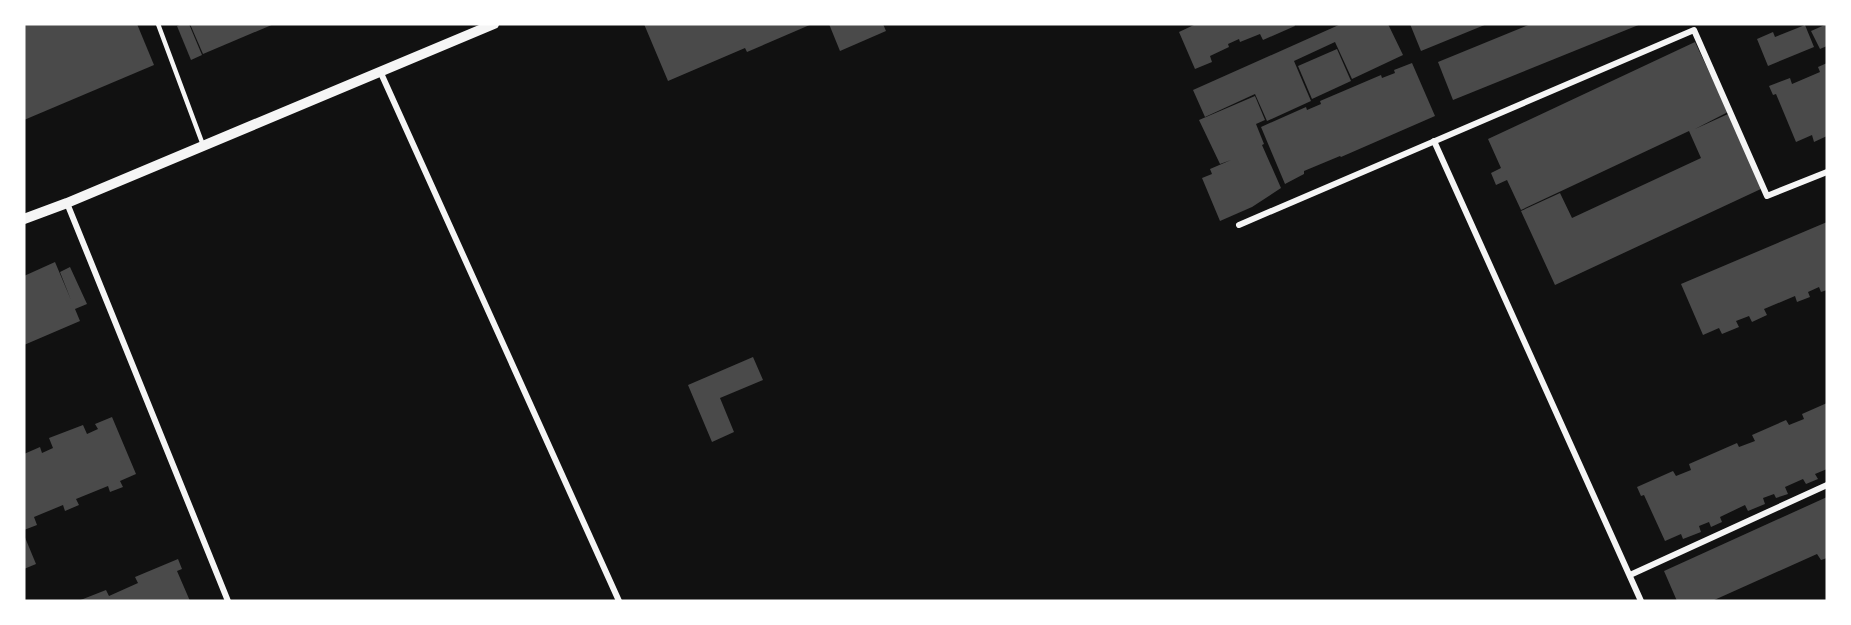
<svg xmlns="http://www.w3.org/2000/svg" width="1851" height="625" viewBox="0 0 1851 625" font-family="'DejaVu Sans',sans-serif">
<rect width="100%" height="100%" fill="#111"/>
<!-- building -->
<g fill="#4a4a4a">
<polygon points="26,24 137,24 154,65 24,120 24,25"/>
<polygon points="182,24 189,24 202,55 191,60 177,26"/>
<polygon points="190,24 274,24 203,54"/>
<polygon points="644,24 812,24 747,52 745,48 668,81"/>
<polygon points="829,24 883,24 886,31 840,51"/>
<polygon points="1196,24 1294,24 1295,26 1263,40 1260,34 1240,42 1239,39 1228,44 1229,47 1210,56 1212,62 1195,69 1179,32"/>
<polygon points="1341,24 1388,24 1403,55 1352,79 1335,42 1294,61 1311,101 1267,121 1255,94 1205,117 1193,90"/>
<polygon points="1410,24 1487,24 1421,51"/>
<polygon points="1531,24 1641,24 1453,100 1438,62"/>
<polygon points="1827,24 1827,46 1820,49 1811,31"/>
<polygon points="1805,25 1814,47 1768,66 1757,39 1773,32 1775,37"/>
<polygon points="1695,42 1728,112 1695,129 1728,114 1763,188 1555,285 1521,211 1560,193 1572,218 1701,158 1689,131 1521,210 1507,180 1496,185 1491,173 1501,168 1488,139"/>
<polygon points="1337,49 1351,81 1312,99 1298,66"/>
<polygon points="1412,63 1435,116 1341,157 1340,156 1304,171 1304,174 1285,184 1261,127 1306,107 1307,110 1321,104 1320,101 1381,75 1382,78 1395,73 1394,70"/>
<polygon points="1827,63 1827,136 1814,142 1812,135 1796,142 1776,94 1773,95 1769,86 1790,78 1792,84 1820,72 1818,67"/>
<polygon points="1255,96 1265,120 1256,124 1264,144 1262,145 1281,188 1252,207 1220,221 1202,178 1212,174 1210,169 1231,160 1220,164 1199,120"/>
<polygon points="1827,222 1827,290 1821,292 1819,287 1808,292 1810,297 1797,302 1795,296 1764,309 1767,315 1752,322 1749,316 1736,321 1739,327 1722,334 1719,328 1703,335 1681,284"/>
<polygon points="55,262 71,300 60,272 70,267 87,304 75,309 80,321 24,345 24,276"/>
<polygon points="753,357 763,380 720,398 734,432 712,442 688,385"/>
<polygon points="1827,403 1827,469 1815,474 1818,479 1806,484 1803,479 1785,487 1788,494 1776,498 1774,494 1763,498 1765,504 1748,511 1745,505 1720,517 1722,522 1711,527 1709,522 1699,526 1701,532 1683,539 1681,534 1665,541 1644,495 1641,496 1637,487 1673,471 1676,476 1691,470 1689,464 1737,443 1739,447 1755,441 1752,435 1786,420 1789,425 1804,419 1802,414"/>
<polygon points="112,417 136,474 120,481 123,487 110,492 108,486 76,499 79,505 65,511 63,505 34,517 37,525 24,530 24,454 40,447 42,453 53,448 49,438 83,425 87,434 98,429 95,424"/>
<polygon points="1827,497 1827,558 1821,560 1817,554 1712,601 1677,601 1664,571"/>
<polygon points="24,535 36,564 24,569"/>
<polygon points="178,559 182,569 177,571 190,601 78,601 106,590 109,596 138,583 135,577"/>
</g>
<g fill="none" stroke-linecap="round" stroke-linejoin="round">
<!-- service -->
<polyline stroke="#f5f5f5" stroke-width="4.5" points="158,24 203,145"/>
<!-- minor -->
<g stroke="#f5f5f5" stroke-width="6">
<polyline points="380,71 619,601"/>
<polyline points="1434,141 1641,601"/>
<polyline points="67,203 228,601"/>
<polyline points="1239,225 1694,30 1767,196 1827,172"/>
<polyline points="1630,575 1827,485"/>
</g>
<!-- tertiary -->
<polyline stroke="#f5f5f5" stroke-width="10" points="24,219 67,203 494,24"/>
</g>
<!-- border -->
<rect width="1851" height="625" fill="none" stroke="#ffffff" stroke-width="51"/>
</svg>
